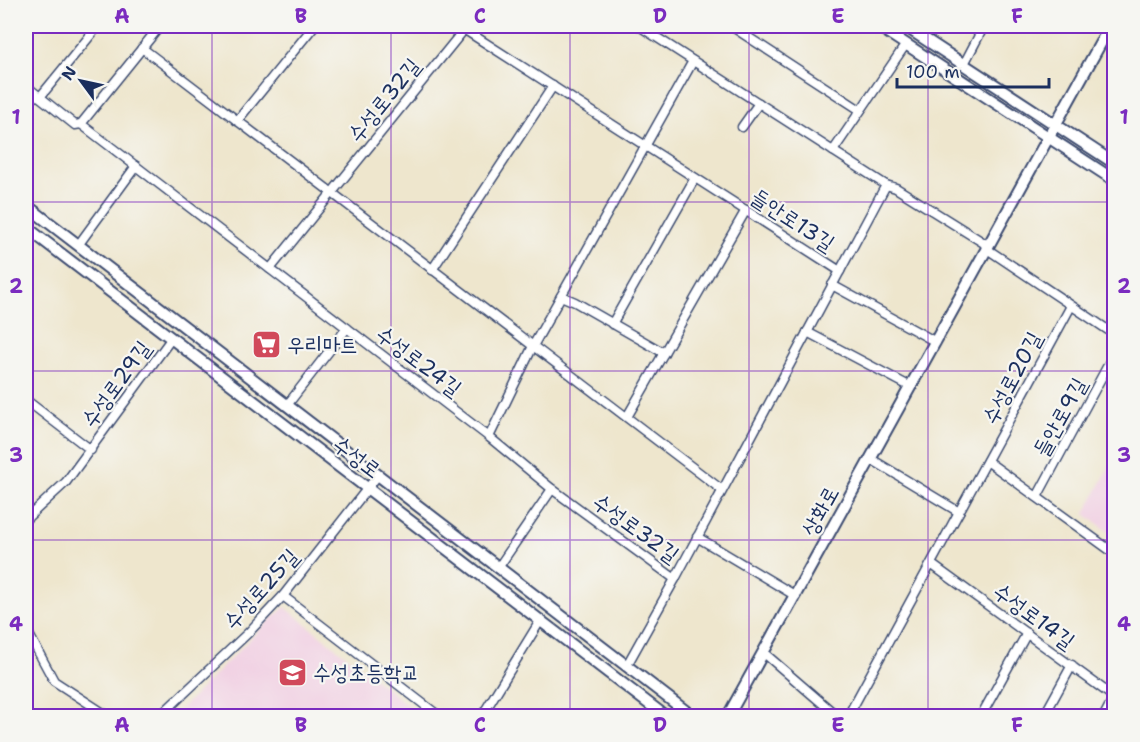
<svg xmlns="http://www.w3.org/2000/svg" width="1140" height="742" viewBox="0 0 1140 742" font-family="'Shantell Sans','Poor Story',sans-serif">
<rect width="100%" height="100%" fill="#f6f6f2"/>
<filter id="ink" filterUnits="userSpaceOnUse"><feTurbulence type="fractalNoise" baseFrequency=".0167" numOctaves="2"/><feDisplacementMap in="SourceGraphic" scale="12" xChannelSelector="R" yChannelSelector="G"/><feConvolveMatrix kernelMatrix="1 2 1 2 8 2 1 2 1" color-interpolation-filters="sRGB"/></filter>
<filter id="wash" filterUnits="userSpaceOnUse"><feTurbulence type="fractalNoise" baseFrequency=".008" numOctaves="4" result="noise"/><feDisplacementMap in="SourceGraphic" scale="24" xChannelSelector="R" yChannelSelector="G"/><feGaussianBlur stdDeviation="1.35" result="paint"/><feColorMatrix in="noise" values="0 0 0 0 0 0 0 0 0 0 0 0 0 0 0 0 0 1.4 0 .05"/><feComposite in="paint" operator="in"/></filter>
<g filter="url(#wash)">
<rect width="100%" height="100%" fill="#eee6cd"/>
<!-- built -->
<g fill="#f1d0e3">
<polygon points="1114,458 1114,536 1085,514"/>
<polygon points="285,607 421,716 174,716 262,627"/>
</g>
</g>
<g filter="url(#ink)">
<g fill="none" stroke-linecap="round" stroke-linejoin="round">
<defs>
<g id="minor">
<polyline points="160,26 81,124 489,437 552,489 675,579 886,185 639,26"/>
<polyline points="459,26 840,271"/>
<polyline points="731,26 860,110"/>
<polyline points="142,48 722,490"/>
<polyline points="964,64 984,26"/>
<polyline points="26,86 75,125 81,124"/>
<polyline points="40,97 98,26"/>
<polyline points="237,121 314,26"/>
<polyline points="742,127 759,103"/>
<polyline points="833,151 906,44"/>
<polyline points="886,185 896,188 984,243 987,249 1114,334"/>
<polyline points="79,244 136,166"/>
<polyline points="270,269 467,26"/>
<polyline points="432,270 553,86"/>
<polyline points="832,285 936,342"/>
<polyline points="561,296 575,302 664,353"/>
<polyline points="612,324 695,178"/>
<polyline points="807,332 911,387"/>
<polyline points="26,400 91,450"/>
<polyline points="288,404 347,328"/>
<polyline points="627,417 746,210"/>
<polyline points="489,437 533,346 693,61"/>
<polyline points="871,459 959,512"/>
<polyline points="987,461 1114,553"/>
<polyline points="1037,497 1114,354"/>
<polyline points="26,519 66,482 171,339"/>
<polyline points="697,537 796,596"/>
<polyline points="931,564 1114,697"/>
<polyline points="498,568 552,489"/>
<polyline points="283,596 439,716"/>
<polyline points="26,629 54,681 108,716"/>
<polyline points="764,653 837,716"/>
<polyline points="627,665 675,579"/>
<polyline points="160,716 249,632 283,596 378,475"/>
<polyline points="482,716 540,621"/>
<polyline points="848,716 1071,306"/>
<polyline points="981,716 1027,633"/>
<polyline points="1044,716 1072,665"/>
<polyline points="1104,716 1114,697"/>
</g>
<g id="secondary">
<polyline points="878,26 1114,180"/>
<polyline points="905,26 1114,163"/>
<polyline points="26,205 692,716"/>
<polyline points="26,227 665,716"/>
<polyline points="728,716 1110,26"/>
</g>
</defs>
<!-- minor casing -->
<use href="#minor" stroke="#3b4a6f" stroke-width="11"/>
<!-- secondary casing -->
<use href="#secondary" stroke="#3b4a6f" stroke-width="14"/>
<!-- minor -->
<use href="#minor" stroke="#fff" stroke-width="8"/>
<!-- secondary -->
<use href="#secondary" stroke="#fff" stroke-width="10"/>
</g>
</g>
<!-- grid -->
<path fill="none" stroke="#7b2cbf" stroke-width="1.5" stroke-opacity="0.55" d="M 212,26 L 212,716M 391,26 L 391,716M 570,26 L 570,716M 749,26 L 749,716M 928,26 L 928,716M 26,202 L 1114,202M 26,371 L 1114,371M 26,540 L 1114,540"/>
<!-- icons -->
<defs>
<symbol id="supermarket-square" viewBox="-11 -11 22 22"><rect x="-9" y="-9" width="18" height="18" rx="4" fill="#d1495b" stroke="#f6f6f2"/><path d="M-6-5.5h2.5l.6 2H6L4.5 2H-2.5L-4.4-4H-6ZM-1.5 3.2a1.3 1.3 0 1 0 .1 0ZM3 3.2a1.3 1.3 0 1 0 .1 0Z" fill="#fff"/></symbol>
<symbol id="school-square" viewBox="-11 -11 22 22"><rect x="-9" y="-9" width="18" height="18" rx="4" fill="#d1495b" stroke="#f6f6f2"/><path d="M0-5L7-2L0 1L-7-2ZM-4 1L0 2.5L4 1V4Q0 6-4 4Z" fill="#fff"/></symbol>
</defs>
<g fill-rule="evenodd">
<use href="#supermarket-square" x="250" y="328" width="33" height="33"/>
<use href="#school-square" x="276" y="656" width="33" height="33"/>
</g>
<g text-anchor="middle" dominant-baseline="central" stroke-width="4.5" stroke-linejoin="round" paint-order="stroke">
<!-- street labels -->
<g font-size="22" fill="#1b2f5e" stroke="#f6f6f2">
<text transform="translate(384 100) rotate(-51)">수성로32길</text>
<text transform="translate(793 220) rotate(33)">들안로13길</text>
<text transform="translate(419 361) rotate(37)">수성로24길</text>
<text transform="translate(1012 378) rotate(-62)">수성로20길</text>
<text transform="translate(116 384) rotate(-54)">수성로29길</text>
<text transform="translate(1060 417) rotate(-61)">들안로9길</text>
<text transform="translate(357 457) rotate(37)">수성로</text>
<text transform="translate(820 511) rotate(-61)">상화로</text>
<text transform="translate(636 528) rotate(36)">수성로32길</text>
<text transform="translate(261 589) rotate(-48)">수성로25길</text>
<text transform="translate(1034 616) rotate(36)">수성로14길</text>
</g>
<!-- poi labels -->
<g font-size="22" fill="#1b2f5e" stroke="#f6f6f2" text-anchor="start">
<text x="287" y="344">우리마트</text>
<text x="313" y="672">수성초등학교</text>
</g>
</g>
<!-- margin -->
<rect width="1140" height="742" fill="none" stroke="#f6f6f2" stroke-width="66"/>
<!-- north arrow -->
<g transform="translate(81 81) rotate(303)" stroke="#f6f6f2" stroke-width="4.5" paint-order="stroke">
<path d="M0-4.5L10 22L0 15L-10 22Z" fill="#1b2f5e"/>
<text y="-9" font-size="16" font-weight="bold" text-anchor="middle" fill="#1b2f5e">N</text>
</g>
<!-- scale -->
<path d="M897 78v9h152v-9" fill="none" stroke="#1b2f5e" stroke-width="3"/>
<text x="906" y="78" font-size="18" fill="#1b2f5e" stroke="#f6f6f2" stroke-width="4.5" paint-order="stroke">100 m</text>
<rect x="33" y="33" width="1074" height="676" fill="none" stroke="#7b2cbf" stroke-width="2"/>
<g font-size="20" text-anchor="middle" font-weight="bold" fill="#7b2cbf">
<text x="122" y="23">A</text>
<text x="301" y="23">B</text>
<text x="480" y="23">C</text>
<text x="660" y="23">D</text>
<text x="838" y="23">E</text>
<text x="1017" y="23">F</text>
<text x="16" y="124">1</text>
<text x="1124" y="124">1</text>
<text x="16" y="293">2</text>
<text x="1124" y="293">2</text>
<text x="16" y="462">3</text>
<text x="1124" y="462">3</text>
<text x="16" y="631">4</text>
<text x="1124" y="631">4</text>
<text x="122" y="732">A</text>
<text x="301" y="732">B</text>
<text x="480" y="732">C</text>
<text x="660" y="732">D</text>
<text x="838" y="732">E</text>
<text x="1017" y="732">F</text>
</g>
</svg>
